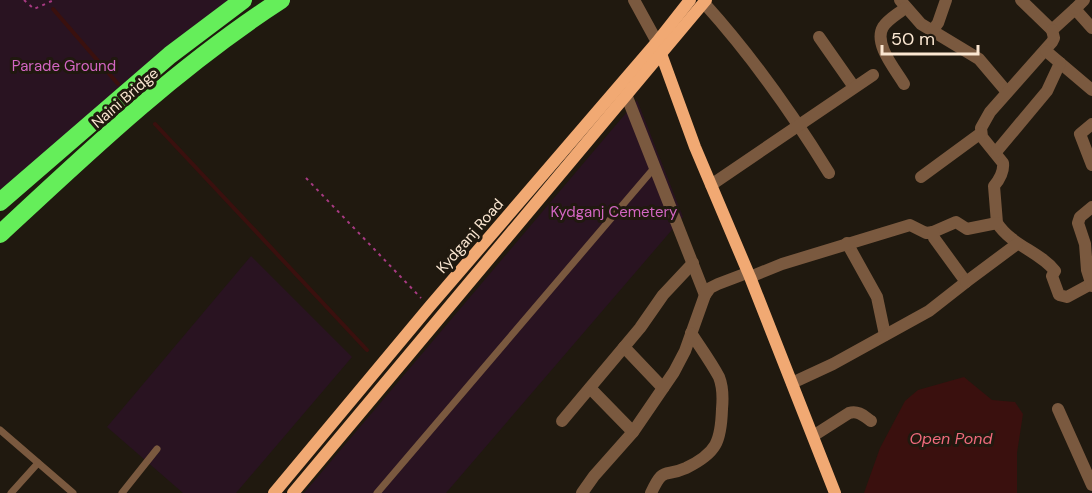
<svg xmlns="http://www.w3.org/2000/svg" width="1092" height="493" viewBox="0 0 1092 493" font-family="'DM Sans',sans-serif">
<rect width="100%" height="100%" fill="#20190f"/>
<!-- green -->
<g fill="#291321">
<polygon points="0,0 245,0 0,203"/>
<polygon points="637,100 683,217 446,493 304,493"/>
<polygon points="251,256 352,357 236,493 183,493 107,427"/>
</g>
<!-- water -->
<polygon fill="#3a100e" points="964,377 992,400 1015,402 1023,414 1017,453 1017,493 864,493 880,448 905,401 918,390"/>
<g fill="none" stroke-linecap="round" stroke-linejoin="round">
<!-- stream -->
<g stroke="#3a100e" stroke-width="4">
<polyline points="53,9 118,84"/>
<polyline points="155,124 367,350"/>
</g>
<!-- path -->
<g stroke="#a73a82" stroke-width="2" stroke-dasharray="3 4.5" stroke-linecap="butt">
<polyline points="24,0 34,9 54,0"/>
<polyline points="306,178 421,298"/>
</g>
<!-- lane -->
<g stroke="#7a593f" stroke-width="7">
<polyline points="0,430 73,493"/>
<polyline points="11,493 38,463"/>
<polyline points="122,493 157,449"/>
<polyline points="377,493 655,167"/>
</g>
<!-- street -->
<g stroke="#7a593f" stroke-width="12">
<polyline points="634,0 657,42"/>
<polyline points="900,0 921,24 979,59 1007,92"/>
<polyline points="1021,0 1052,30 1075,9 1092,28"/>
<path d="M 704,3 C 752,56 792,113 829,173"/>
<polyline points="1075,9 1084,0"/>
<path d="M 1052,30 L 1054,38 L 1052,42 L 990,112 L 981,128 L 982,137 L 1003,163 C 1004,171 999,180 994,186 L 997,223 C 1012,246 1039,251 1055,271 L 1052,276 L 1059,295 L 1067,297 L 1091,284"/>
<polyline points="932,31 938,23 946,0"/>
<polyline points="819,37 854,87"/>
<polyline points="1046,51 1092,90"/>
<path d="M 904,84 C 896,70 873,44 883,27 C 888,19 898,14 905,8"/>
<polyline points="627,97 705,295"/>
<polyline points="1092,124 1080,134 1092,165"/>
<polyline points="996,152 1047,91 1060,63"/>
<polyline points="921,177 981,133"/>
<polyline points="711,185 873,75"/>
<polyline points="1092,207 1080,217 1078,223 1085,244 1087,270 1092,286"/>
<polyline points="933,232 956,222 967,229 997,223"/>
<polyline points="847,243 877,297 885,335"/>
<polyline points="750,277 782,264 910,225 926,233 933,232 934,238 966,282 929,311 833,364 792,383"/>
<polyline points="966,282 1017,244"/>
<polyline points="624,347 663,388"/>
<polyline points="590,388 633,432"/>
<polyline points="1058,409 1092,485"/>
<polyline points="562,421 640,328 663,295 693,263"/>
<path d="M 813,436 L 849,413 C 858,410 864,416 871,421"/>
<polyline points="582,493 594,476 633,432 674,372 685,351 705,295 710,288 718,284 747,273"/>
<path d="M 651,493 C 664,465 664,478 686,468 C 717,453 721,441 722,409 C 723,398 723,387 719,377 C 711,362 700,347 691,333"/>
</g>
<!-- secondary -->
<g stroke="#f1a973" stroke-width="12">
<polyline points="660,51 695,147 750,277 835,493"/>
<polyline points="274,493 430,306 657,42 690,0"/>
<polyline points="293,493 706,0"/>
</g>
<!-- highway -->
<g stroke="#65ee5a" stroke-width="18">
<polyline points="0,202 170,55 243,0"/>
<path d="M 0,234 C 89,151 179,66 281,0"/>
</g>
</g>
<g text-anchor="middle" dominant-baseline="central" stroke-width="6" stroke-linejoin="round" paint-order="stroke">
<!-- park labels -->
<g font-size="15" fill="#d366c2" stroke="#20190f">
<text x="64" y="66">Parade Ground</text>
<text x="614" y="212">Kydganj Cemetery</text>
</g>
<!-- street labels -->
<g font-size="15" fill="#fbe7d2" stroke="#20190f">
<text transform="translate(125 98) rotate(-41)">Naini Bridge</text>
<text transform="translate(470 236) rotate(-49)">Kydganj Road</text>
</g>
<!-- water labels -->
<g font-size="16" font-style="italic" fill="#f06b7d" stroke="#20190f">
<text x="951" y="438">Open Pond</text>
</g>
</g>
<!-- scale -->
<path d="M882 45v9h96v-9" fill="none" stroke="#fbe7d2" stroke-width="3"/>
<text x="891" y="45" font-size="18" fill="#fbe7d2" stroke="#20190f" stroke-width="4.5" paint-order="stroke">50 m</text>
</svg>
